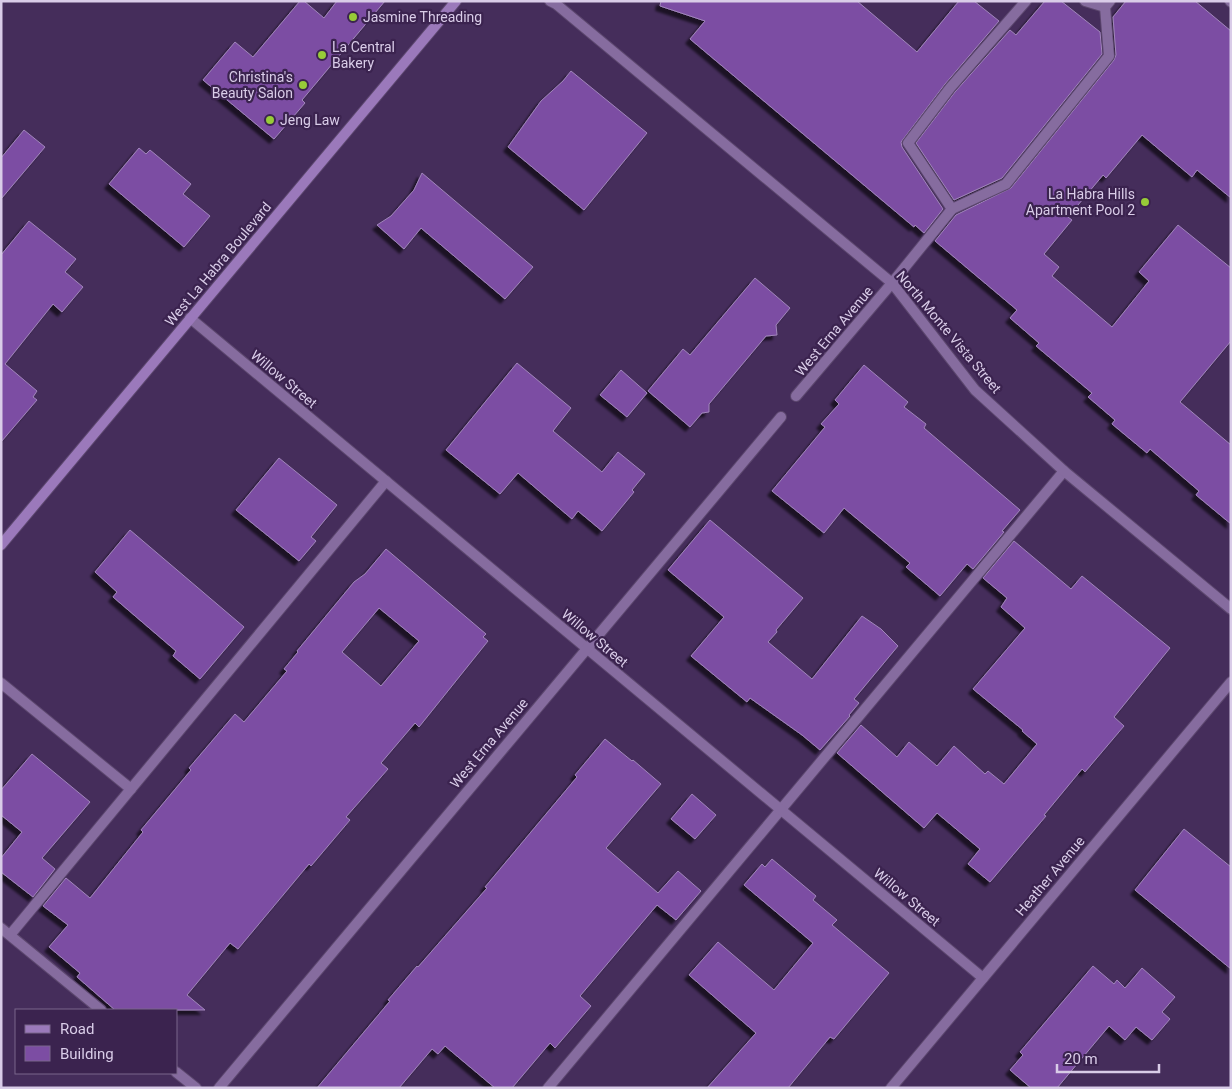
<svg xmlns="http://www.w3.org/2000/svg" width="1232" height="1089" viewBox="0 0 1232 1089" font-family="Roboto,sans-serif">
<defs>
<filter id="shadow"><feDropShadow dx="-4.5" dy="4.5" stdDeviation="1" flood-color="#0009"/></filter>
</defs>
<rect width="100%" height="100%" fill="#452d5b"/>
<!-- building -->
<g fill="#7c4da3" stroke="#a186bb" fill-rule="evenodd" filter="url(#shadow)">
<polygon points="300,1 304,1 324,18 337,1 385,1 302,100 305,103 274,139 203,80 235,42 253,57"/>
<polygon points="661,1 857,1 917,52 959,1 974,1 999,21 945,84 901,142 902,147 943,209 924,233 915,225 914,227 690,39 705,21 660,6"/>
<polygon points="1045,1 1061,1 1100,32 1102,54 1002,178 954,200 916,143 955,92 1010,30 1016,35"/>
<polygon points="1126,1 1195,1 1231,31 1231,198 1197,170 1192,177 1142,135 1106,178 1103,175 1068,217 1072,220 1044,254 1059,267 1052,276 1112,327 1149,281 1139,272 1178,225 1231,268 1231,341 1180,402 1231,445 1231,524 1196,495 1199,491 1150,449 1147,453 1112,424 1115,420 1088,397 1092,393 1036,346 1039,343 1010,318 1017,310 935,241 956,215 1011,188 1114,60 1116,55 1113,17"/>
<polygon points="571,71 647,133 584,210 508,147 541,101 563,81"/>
<polygon points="24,130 45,147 1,199 1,158"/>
<polygon points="139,148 146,154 150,150 191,184 183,194 210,216 184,247 109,184"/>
<polygon points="422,173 533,267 505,299 421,228 404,249 377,225 391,216 414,190"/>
<polygon points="29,221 76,259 65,272 83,287 62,312 53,304 5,364 37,391 33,397 37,400 1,442 1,255"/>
<polygon points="755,278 790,308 776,325 777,335 766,336 709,404 709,412 702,413 690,427 648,391 683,349 690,355"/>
<polygon points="517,363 571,408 553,431 602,472 618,452 645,474 632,490 634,492 602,531 578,511 572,519 518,473 500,494 446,450"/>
<polygon points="864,365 908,402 904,407 926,424 924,428 1020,510 1002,531 1004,532 973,569 967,564 940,596 906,567 910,563 844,508 824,533 772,491 825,427 821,424 839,404 835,400"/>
<polygon points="621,370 647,393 627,417 600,395"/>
<polygon points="279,458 337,505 311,537 316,541 299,561 236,510"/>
<polygon points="710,520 803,598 776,630 777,632 768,642 812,679 862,616 881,629 898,646 854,699 859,703 849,715 850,716 820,750 802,735 750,698 747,702 691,656 724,617 668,570"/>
<polygon points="130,530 244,627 200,679 173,656 176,651 113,597 117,592 95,572"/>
<polygon points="1014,541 1071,589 1082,576 1170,648 1114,717 1124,726 1085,772 1082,769 1044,815 1046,816 990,882 968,864 980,849 937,813 924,828 837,753 861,725 897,757 909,742 937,766 954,746 985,774 988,771 1004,784 1037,744 1022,731 1023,730 973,689 1025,628 1001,607 1007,598 983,578"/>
<path d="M 386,549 L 486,634 L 483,637 L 488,641 L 419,727 L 415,723 L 381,763 L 388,769 L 346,817 L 350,820 L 311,866 L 309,864 L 238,949 L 230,943 L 187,995 L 205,1010 L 115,1010 L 77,977 L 80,973 L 49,947 L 68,925 L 43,906 L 66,878 L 90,898 L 143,832 L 141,830 L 191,770 L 189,768 L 235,714 L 244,722 L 287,671 L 284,669 L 298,652 L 297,651 L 354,582 L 365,574 ZM 379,608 L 419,641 L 381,686 L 342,652 Z"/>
<polygon points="605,739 632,761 633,760 661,784 606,848 658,893 678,871 701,891 676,920 657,905 580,996 591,1006 555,1048 550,1043 512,1088 495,1088 445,1046 438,1054 432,1049 399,1088 317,1088 390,1001 388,1000 417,966 418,967 487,888 485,887 577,777 575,775"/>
<polygon points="32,754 90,802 42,858 55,869 33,897 1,872 1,858 22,832 1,815 1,790"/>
<polygon points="692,794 716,815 695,839 671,819"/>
<polygon points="1184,829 1231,867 1231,969 1135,890"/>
<polygon points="772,859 816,896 813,900 837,920 832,925 889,973 834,1039 830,1037 788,1088 707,1088 756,1033 689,975 718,942 774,990 813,943 744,885 762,864 765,867"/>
<polygon points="1093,966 1114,984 1117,980 1125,988 1142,968 1175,997 1162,1012 1170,1019 1152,1040 1136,1027 1125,1040 1109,1026 1057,1088 1031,1088 1010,1070 1023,1055 1020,1052"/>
</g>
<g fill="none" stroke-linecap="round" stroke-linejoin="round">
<defs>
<g id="lane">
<polyline points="1085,1 1105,7"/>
<polyline points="1230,1 1231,2"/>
<polyline points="952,209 908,143 950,88 1026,1"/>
<polyline points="892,283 952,209 1006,184 1109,56 1105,7 1110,1"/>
<polyline points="1,683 131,789"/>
<polyline points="1,928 101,1010"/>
<polyline points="10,935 386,481"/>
<polyline points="176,1072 196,1088"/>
<polyline points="548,1088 1064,471"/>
</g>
<g id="street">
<polyline points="550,1 556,4 892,283 975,390 1064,471 1231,609"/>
<polyline points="190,318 983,978"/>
<polyline points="796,396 892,283"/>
<polyline points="219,1088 781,417"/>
<polyline points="891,1088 1231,682"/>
</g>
<polyline id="secondary" points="1,545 456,1"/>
</defs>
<!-- lane casing -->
<use href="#lane" stroke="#5c476e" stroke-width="12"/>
<!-- street casing -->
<use href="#street" stroke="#5c476e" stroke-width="12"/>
<!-- secondary casing -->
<use href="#secondary" stroke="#5c476e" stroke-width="12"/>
<!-- lane -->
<use href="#lane" stroke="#866c9f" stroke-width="10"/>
<!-- street -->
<use href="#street" stroke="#866c9f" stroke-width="10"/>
<!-- secondary -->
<use href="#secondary" stroke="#9b79bb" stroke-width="10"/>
</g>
<!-- markers -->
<g fill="#97cb38" stroke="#3b234f" stroke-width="2">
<circle cx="353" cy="17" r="5"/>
<circle cx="322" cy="55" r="5"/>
<circle cx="303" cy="85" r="5"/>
<circle cx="270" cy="120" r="5"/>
<circle cx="1145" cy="202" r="5"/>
</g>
<g text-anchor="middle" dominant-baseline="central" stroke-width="4.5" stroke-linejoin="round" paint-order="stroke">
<!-- poi labels -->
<g font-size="14" fill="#d9cce8" stroke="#3b234f" text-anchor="start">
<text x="363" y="17">Jasmine Threading</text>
<text x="332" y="47">La Central<tspan x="332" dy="16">Bakery</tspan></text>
<text x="293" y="77" text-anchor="end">Christina's<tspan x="293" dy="16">Beauty Salon</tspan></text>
<text x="280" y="120">Jeng Law</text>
<text x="1135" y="194" text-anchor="end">La Habra Hills<tspan x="1135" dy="16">Apartment Pool 2</tspan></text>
</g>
<!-- street labels -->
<g font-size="14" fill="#d9cce8" stroke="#3b234f">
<text transform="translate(218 264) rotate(-50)">West La Habra Boulevard</text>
<text transform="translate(834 331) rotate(-50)">West Erna Avenue</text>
<text transform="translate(949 332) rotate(50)">North Monte Vista Street</text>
<text transform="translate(284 379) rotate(40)">Willow Street</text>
<text transform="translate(595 638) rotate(40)">Willow Street</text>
<text transform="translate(489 743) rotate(-50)">West Erna Avenue</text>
<text transform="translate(1050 876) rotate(-50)">Heather Avenue</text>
<text transform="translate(907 897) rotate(40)">Willow Street</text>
</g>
</g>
<!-- border -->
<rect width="1232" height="1089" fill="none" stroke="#d9cce8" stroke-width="5"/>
<!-- legend -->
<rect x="15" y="1009" width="162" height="65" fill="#3b234f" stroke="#7a678c"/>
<rect x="25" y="1025" width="25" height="8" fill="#9b79bb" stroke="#7a678c"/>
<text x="60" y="1034" font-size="15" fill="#d9cce8">Road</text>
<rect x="25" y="1046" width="25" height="15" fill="#7c4da3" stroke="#7a678c"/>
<text x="60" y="1059" font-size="15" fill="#d9cce8">Building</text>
<!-- scale -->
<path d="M1057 1064v8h102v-8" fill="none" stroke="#d9cce8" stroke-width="2.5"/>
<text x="1064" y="1064" font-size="15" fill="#d9cce8" stroke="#3b234f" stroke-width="4" paint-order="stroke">20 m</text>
</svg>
